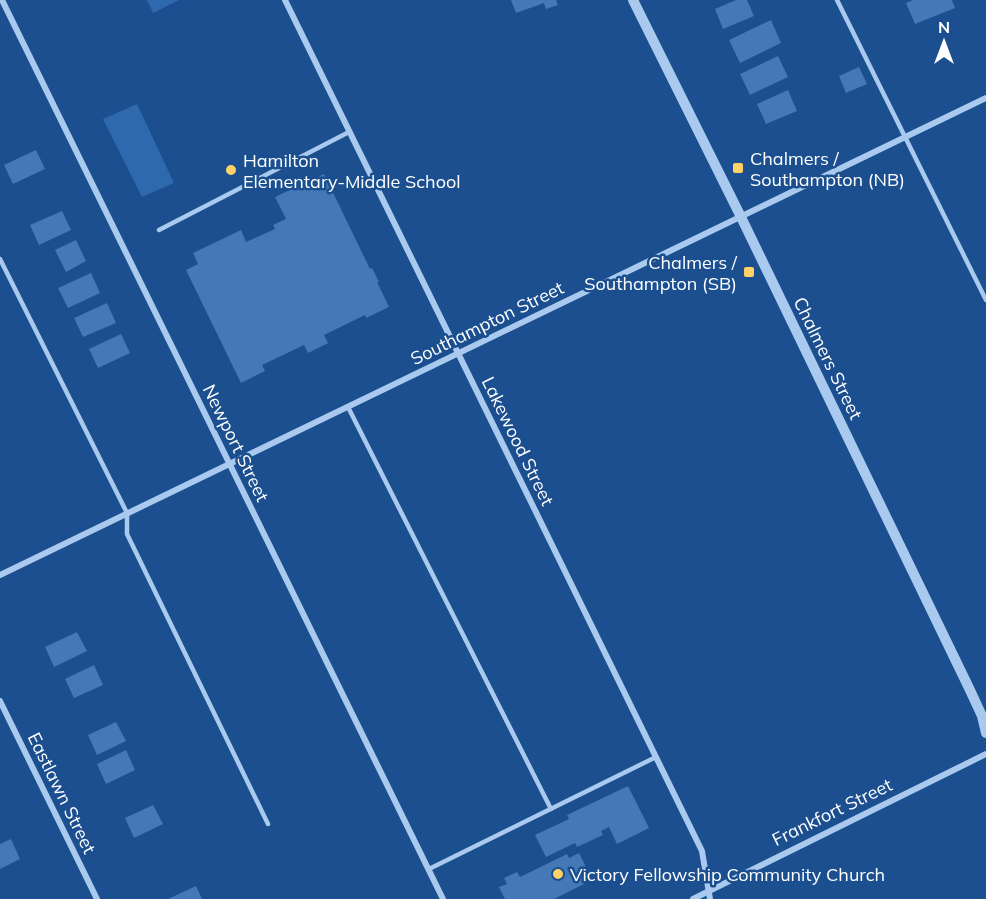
<svg xmlns="http://www.w3.org/2000/svg" width="986" height="899" viewBox="0 0 986 899" font-family="Mulish,sans-serif">
<rect width="100%" height="100%" fill="#1b4f8f"/>
<!-- green -->
<g fill="#2e69ad">
<polygon points="147,0 179,0 153,13"/>
<polygon points="137,104 174,183 142,197 103,119"/>
</g>
<!-- building -->
<g fill="#4478b7">
<polygon points="511,0 556,0 558,5 546,9 544,3 516,13"/>
<polygon points="736,0 747,0 754,16 723,29 715,9"/>
<polygon points="913,0 952,0 955,8 915,24 906,3"/>
<polygon points="771,20 781,43 740,63 729,40"/>
<polygon points="778,56 788,77 750,95 740,74"/>
<polygon points="859,67 867,84 846,93 839,76"/>
<polygon points="788,90 797,111 766,124 757,104"/>
<polygon points="36,150 45,169 13,184 4,165"/>
<polygon points="324,174 370,269 372,268 379,282 377,282 389,307 366,318 365,315 324,335 328,343 308,353 304,345 262,365 265,371 241,383 186,270 198,264 193,253 241,230 246,242 275,229 273,225 286,219 275,197"/>
<polygon points="62,211 71,230 39,245 30,225"/>
<polygon points="76,240 86,261 66,272 55,250"/>
<polygon points="91,273 100,293 68,308 58,288"/>
<polygon points="107,303 116,323 83,337 74,318"/>
<polygon points="121,334 130,353 98,368 89,349"/>
<polygon points="77,632 87,651 54,667 45,647"/>
<polygon points="94,665 103,685 74,698 65,679"/>
<polygon points="116,722 126,741 97,755 88,735"/>
<polygon points="126,750 135,770 106,784 97,764"/>
<polygon points="628,786 649,828 617,844 609,827 601,831 603,835 577,847 575,843 546,857 535,835 569,819 567,815"/>
<polygon points="153,805 163,824 134,838 125,818"/>
<polygon points="11,839 20,859 0,869 0,844"/>
<polygon points="579,853 591,877 583,881 584,884 554,899 505,899 499,887 507,884 504,878 517,872 520,877 567,854 569,858"/>
<polygon points="196,886 202,899 168,899"/>
</g>
<g fill="none" stroke-linecap="round" stroke-linejoin="round">
<!-- service -->
<g stroke="#a9c9ee" stroke-width="4.5">
<polyline points="837,0 986,300"/>
<polyline points="159,230 349,132"/>
<polyline points="0,259 127,513 127,534 268,824"/>
<polyline points="348,407 551,809"/>
<polyline points="429,869 656,757"/>
</g>
<!-- minor -->
<g stroke="#a9c9ee" stroke-width="6">
<polyline points="2,0 443,899"/>
<polyline points="285,0 702,851 710,899"/>
<polyline points="0,575 986,98"/>
<polyline points="0,701 97,899"/>
<polyline points="693,899 986,754"/>
</g>
<!-- tertiary -->
<polyline stroke="#a9c9ee" stroke-width="10" points="633,0 741,217 969,688 982,716 986,733"/>
</g>
<!-- markers -->
<g fill="#ffd166" stroke="#1b4f8f" stroke-width="2">
<rect x="732" y="162" width="12" height="12" rx="3"/>
<circle cx="231" cy="170" r="6"/>
<rect x="743" y="266" width="12" height="12" rx="3"/>
<circle cx="558" cy="874" r="6"/>
</g>
<g text-anchor="middle" dominant-baseline="central" stroke-width="5" stroke-linejoin="round" paint-order="stroke">
<!-- poi labels -->
<g font-size="18" fill="#fff" stroke="#1b4f8f" text-anchor="start">
<text x="750" y="158">Chalmers /<tspan x="750" dy="21">Southampton (NB)</tspan></text>
<text x="243" y="160">Hamilton<tspan x="243" dy="21">Elementary-Middle School</tspan></text>
<text x="737" y="262" text-anchor="end">Chalmers /<tspan x="737" dy="21">Southampton (SB)</tspan></text>
<text x="570" y="874">Victory Fellowship Community Church</text>
</g>
<!-- street labels -->
<g font-size="18" fill="#fff" stroke="#1b4f8f">
<text transform="translate(487 323) rotate(-26)">Southampton Street</text>
<text transform="translate(828 358) rotate(64)">Chalmers Street</text>
<text transform="translate(518 441) rotate(64)">Lakewood Street</text>
<text transform="translate(236 443) rotate(64)">Newport Street</text>
<text transform="translate(62 793) rotate(64)">Eastlawn Street</text>
<text transform="translate(832 812) rotate(-26)">Frankfort Street</text>
</g>
</g>
<!-- north arrow -->
<g transform="translate(944 42)" stroke="#1b4f8f" stroke-width="4.5" paint-order="stroke">
<path d="M0-4.5L10 22L0 15L-10 22Z" fill="#ffffff"/>
<text y="-9" font-size="16" font-weight="bold" text-anchor="middle" fill="#ffffff">N</text>
</g>
</svg>
